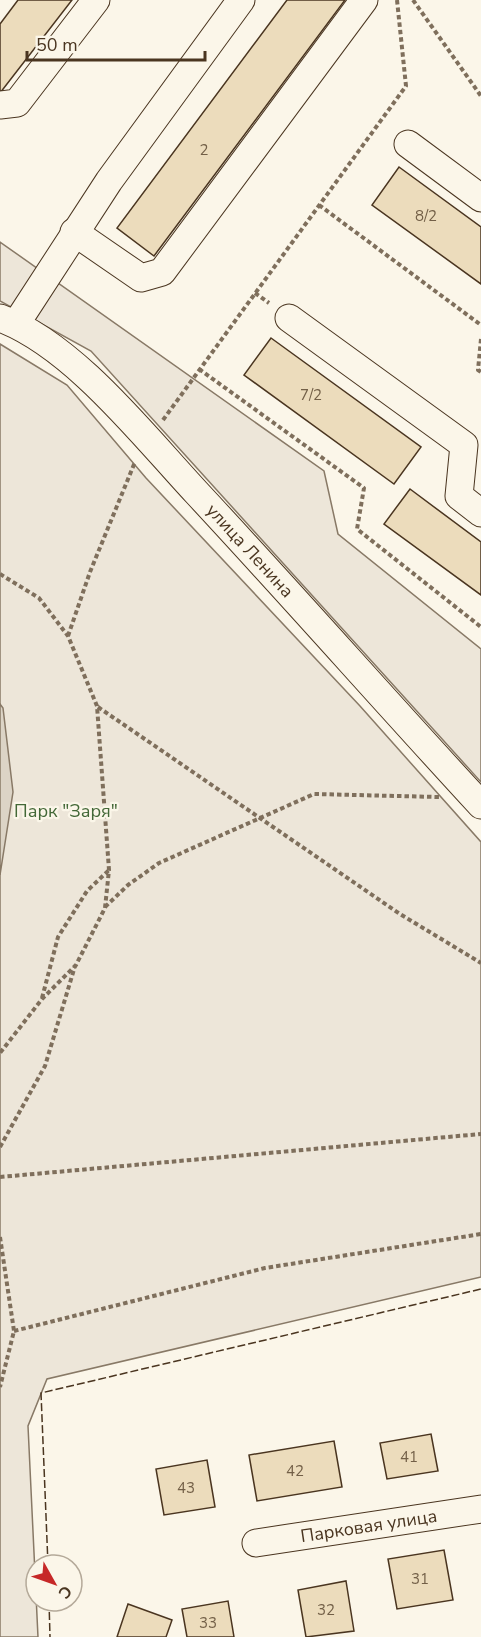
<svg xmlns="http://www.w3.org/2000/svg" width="481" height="1637" viewBox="0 0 481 1637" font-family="'Nunito Sans',sans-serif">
<rect width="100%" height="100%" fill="#fbf6e9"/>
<!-- green -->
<g fill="#ede6d9" stroke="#887966" stroke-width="1.5">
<polygon points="0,242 324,471 338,534 481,649 481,782 91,351 0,301"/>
<polygon points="0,344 67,385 146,478 360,706 481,842 481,1277 47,1379 28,1426 38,1637 0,1637"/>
</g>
<!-- water -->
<polygon fill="#dcd4c6" stroke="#887966" stroke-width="1.5" points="0,704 3,708 13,792 0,875"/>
<!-- building -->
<g fill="#ecdcbc" stroke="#4a3520" stroke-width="1.5">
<polygon points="18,0 72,0 0,93 0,24"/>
<polygon points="287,0 345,0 154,256 117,228"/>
<polygon points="399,167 481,227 481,284 372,205"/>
<polygon points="271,338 421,447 394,484 244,375"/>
<polygon points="410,489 481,542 481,595 384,524"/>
<polygon points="431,1434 438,1471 387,1479 380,1443"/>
<polygon points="334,1441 342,1487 257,1501 249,1455"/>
<polygon points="207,1460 215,1507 164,1515 156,1469"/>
<polygon points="444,1550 453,1600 397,1609 388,1559"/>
<polygon points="346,1581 354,1631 306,1637 298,1590"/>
<polygon points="228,1601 234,1637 187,1637 182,1609"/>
<polygon points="128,1604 172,1620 166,1637 117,1637"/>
</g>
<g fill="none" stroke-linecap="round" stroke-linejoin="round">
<defs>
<g id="minor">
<polyline points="0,105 17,103 96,0"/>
<polyline points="408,144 481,198"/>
<polyline points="74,232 141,278 162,272 364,0"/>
<path id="s1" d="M 0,318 C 73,345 143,435 196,492 C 292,595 385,701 481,805"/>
<polyline points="289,318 464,445 459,496 481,513"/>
<polyline points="16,324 109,181 241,0"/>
<path id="s2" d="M 256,1543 L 481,1509"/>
</g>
</defs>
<!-- minor casing -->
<use href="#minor" stroke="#4a3520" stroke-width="29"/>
<!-- path -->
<g stroke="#7f6f5c" stroke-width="4" stroke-dasharray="4.5 3" stroke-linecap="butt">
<polyline points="413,0 481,96"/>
<polyline points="319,205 481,325"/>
<polyline points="255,293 269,303"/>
<polyline points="481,339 478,370 481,372"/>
<polyline points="199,369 364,488 357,529 481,627"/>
<polyline points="163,420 406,86 397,0"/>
<polyline points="0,574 39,598 68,636 97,706 109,870 105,908 76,965 42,999 0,1053"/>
<polyline points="68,636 90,572 135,462"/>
<polyline points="98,707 400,914 481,963"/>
<polyline points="105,907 128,885 159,863 314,794 439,797"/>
<polyline points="42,998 58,937 87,891 109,870"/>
<polyline points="0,1147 45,1066 75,966"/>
<polyline points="0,1177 481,1134"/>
<polyline points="0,1237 14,1331 0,1387"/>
<polyline points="14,1331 265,1268 481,1234"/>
</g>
<!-- minor -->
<use href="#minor" stroke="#fbf6e9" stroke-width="27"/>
<!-- fence -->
<g stroke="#4a3520" stroke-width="1.5" stroke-dasharray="8 3" stroke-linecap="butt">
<polyline points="48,1565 41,1393 481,1289"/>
<polyline points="49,1601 50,1637"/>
</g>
</g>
<g text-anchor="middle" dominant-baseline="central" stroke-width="4.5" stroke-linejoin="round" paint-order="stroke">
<!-- number labels -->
<g font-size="15" fill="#725f47">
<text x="204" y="150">2</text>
<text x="426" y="216">8/2</text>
<text x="311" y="395">7/2</text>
<text x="409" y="1457">41</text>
<text x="295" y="1471">42</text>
<text x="186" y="1488">43</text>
<text x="420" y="1579">31</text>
<text x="326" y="1610">32</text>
<text x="208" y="1623">33</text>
</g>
<!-- street labels -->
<g font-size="18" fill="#4a3520" stroke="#fbf6e9">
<text stroke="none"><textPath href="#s1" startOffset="344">улица Ленина</textPath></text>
<text stroke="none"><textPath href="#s2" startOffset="114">Парковая улица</textPath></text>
</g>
<!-- park labels -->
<g font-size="18" fill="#436837" stroke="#fbf6e9">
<text x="66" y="811">Парк "Заря"</text>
</g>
</g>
<!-- north arrow -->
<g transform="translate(54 1583) rotate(130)"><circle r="28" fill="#fbf6e9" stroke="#b4a999" stroke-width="1.5"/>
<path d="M0-4.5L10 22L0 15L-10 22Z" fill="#c62828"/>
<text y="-9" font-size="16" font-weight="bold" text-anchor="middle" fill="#4a3520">С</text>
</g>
<!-- scale -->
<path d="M27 51v9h178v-9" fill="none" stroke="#4a3520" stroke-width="3"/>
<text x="36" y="51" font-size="18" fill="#4a3520" stroke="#fbf6e9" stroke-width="4.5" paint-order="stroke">50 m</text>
</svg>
